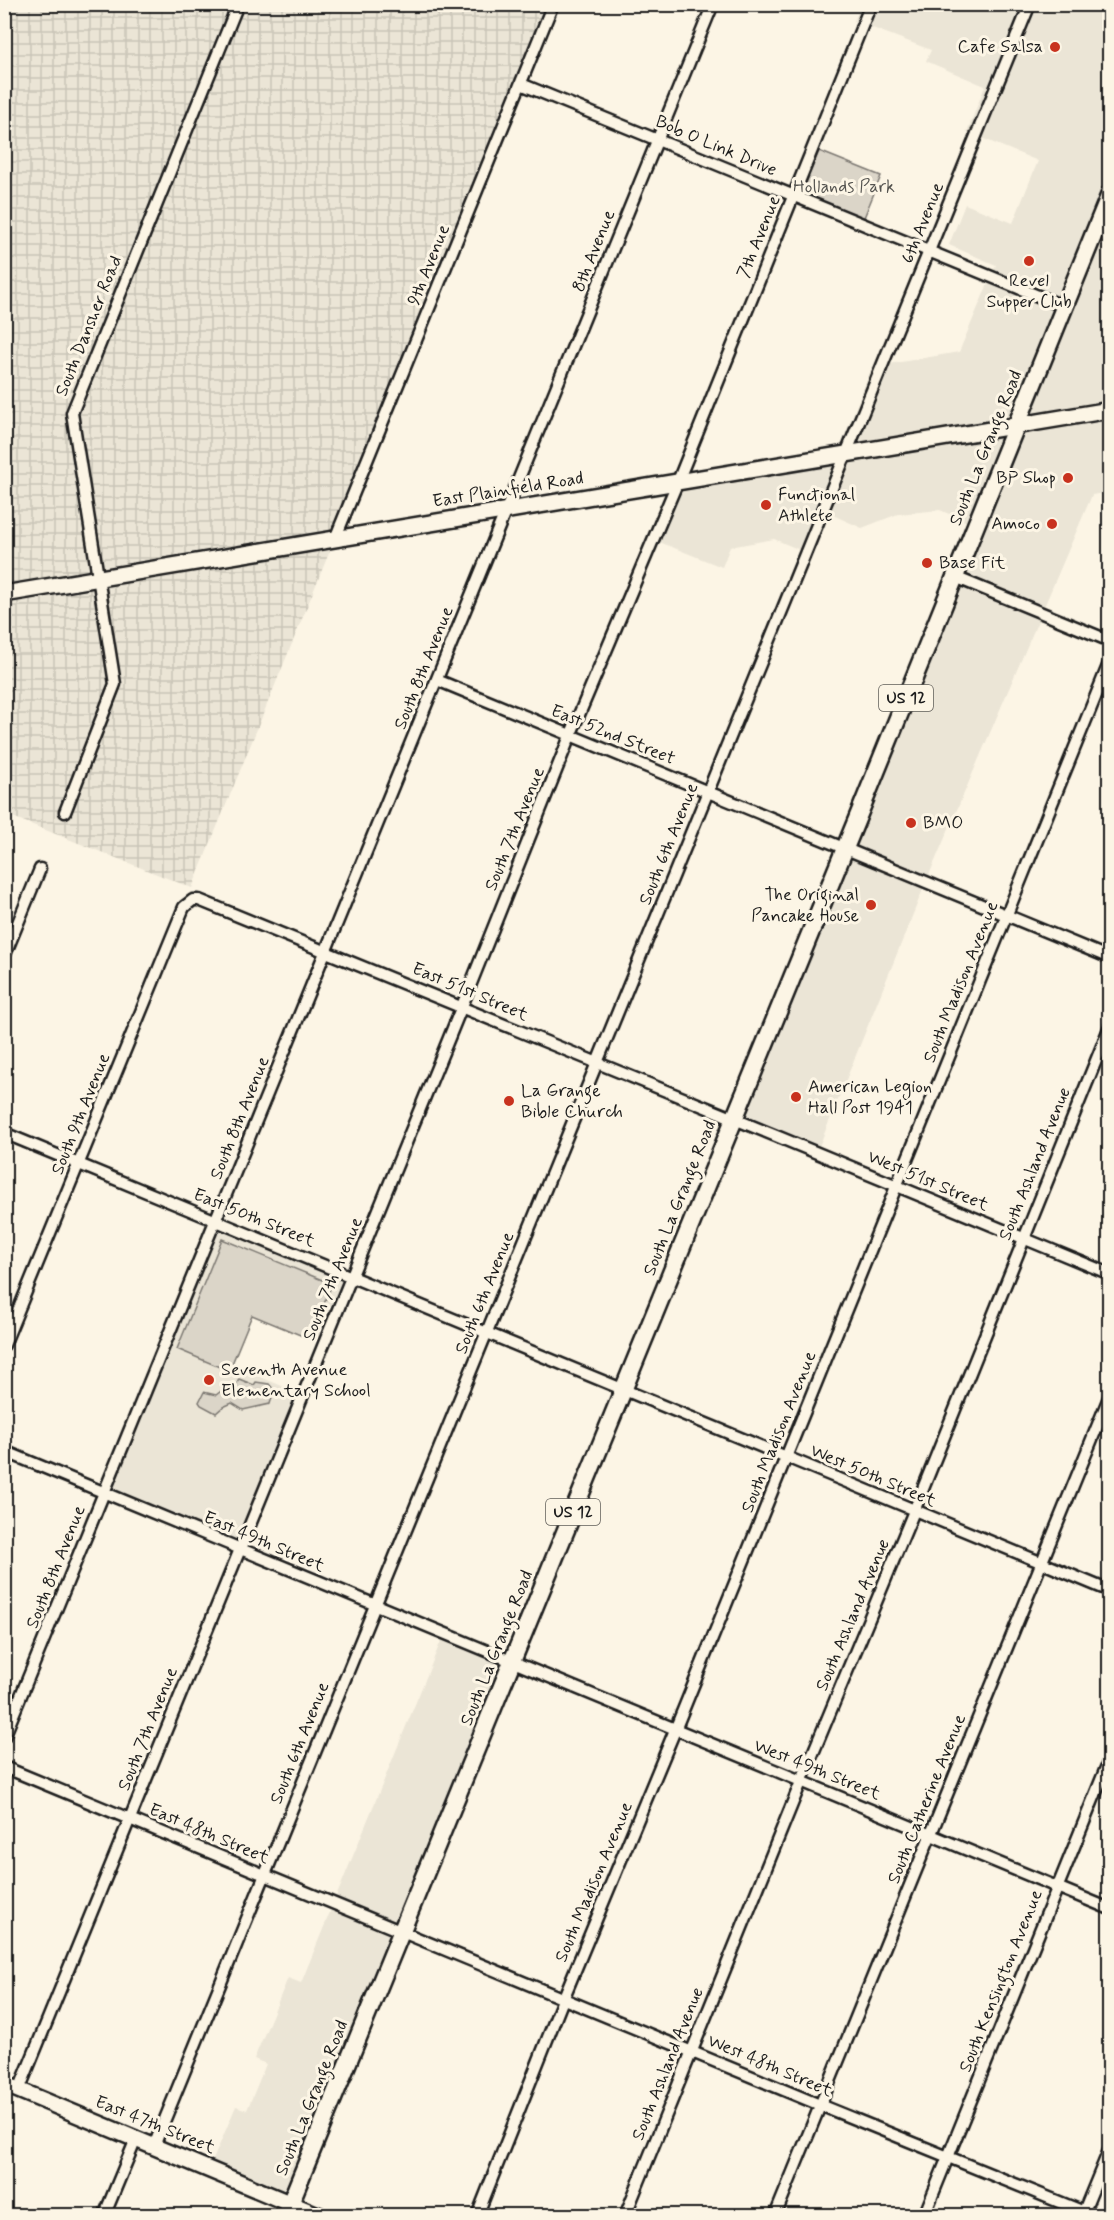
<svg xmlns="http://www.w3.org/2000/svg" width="1114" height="2220" viewBox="0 0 1114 2220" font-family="Mynerve,sans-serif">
<defs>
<pattern id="industrial-grid" width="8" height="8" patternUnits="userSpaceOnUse" patternTransform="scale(1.5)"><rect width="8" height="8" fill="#ebe5d6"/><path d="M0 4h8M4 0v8" fill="none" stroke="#c9c4b7"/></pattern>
</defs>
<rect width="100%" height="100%" fill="#fcf5e5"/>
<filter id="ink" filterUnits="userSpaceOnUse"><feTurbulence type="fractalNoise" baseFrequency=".0167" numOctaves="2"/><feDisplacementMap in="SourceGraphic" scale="12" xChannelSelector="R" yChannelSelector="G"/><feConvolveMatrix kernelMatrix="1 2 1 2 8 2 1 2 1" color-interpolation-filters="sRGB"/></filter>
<g filter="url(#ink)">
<!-- built -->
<g fill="#ebe5d6">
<polygon points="1099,4 1109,9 1109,178 1011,419 841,445 872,367 959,352 996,265 949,245 965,204 1013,223 1038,161 967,132 985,86 926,61 931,50 854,21 861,5"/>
<polygon points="1109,195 1109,403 1021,421"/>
<polygon points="1109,420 1109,492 1092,495 926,882 818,1149 739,1115 1024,434"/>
<polygon points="1013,429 974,525 940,510 898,514 862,528 828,513 812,555 774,539 730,547 722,567 657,541 680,486"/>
<polygon points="217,1223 349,1278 321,1344 252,1316 232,1365 301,1394 237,1546 106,1492"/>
<polygon points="443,1636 507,1663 286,2199 210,2167 236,2106 247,2110 266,2064 254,2059 288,1978 301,1983"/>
</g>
<!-- industrial -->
<polygon fill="url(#industrial-grid)" points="4,5 560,5 352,513 331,548 192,888 5,814"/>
<!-- park -->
<g fill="#dbd5c8" stroke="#7c7872" stroke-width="1.5">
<polygon points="819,151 881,176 863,220 813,199 807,194 806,183"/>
<polygon points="222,1239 332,1284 310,1339 252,1315 229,1371 177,1349"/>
<polygon points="239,1379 254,1385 256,1382 269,1384 274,1390 270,1404 243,1410 232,1403 223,1407 216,1413 201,1405 199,1402 204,1392 216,1395 225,1388 234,1390"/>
</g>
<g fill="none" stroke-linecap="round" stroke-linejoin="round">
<defs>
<g id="street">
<polyline points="521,84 1065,307"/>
<polyline points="335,539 553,4"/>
<polyline points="955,577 1110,641"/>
<polyline points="437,680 1110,958"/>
<polyline points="65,812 115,684 72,413 238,4"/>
<polyline points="4,957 40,869"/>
<polyline points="4,1133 1110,1591"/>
<polyline points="4,1345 184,907 193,900 199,900 781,1138 1110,1274"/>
<polyline points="4,1451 1110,1909"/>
<polyline points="4,1737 713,4"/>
<polyline points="4,1767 820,2105 1094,2216"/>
<polyline points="19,2090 462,1006 570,736 678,481 871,4"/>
<polyline points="154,2146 1030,4"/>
<polyline points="104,2216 136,2139"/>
<polyline points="477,2216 564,1997 675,1730 1110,661"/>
<polyline points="625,2216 801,1782 914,1511 1110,1026"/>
<polyline points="775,2216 1110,1395"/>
<polyline points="924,2216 1110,1758"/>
<polyline points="1082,2216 1110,2148"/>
</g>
<g id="secondary">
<polyline points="4,594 1110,410"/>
<polyline points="4,2084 320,2216"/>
</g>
<polyline id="primary" points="285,2216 857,819 1110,194"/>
</defs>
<!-- street casing -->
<use href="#street" stroke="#1c1c1c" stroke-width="15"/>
<!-- secondary casing -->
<use href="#secondary" stroke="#1c1c1c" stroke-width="20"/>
<!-- primary casing -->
<use href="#primary" stroke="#1c1c1c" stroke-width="21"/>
<!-- street -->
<use href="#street" stroke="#fcf5e5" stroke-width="10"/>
<!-- secondary -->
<use href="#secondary" stroke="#fcf5e5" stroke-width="15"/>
<!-- primary -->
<use href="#primary" stroke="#fcf5e5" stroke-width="16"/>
</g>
</g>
<!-- markers -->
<g fill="#c8321e" stroke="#fcf5e5" stroke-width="2">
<circle cx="1055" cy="47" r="6"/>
<circle cx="1029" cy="261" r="6"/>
<circle cx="1068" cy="478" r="6"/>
<circle cx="766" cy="505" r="6"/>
<circle cx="1052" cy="524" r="6"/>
<circle cx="927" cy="563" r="6"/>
<circle cx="911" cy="823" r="6"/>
<circle cx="871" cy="905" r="6"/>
<circle cx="796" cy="1097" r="6"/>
<circle cx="509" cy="1101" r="6"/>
<circle cx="209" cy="1380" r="6"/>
</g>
<g text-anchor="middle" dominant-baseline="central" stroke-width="6" stroke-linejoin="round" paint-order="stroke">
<!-- shield labels -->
<g fill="#fcf5e5" stroke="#5f5d58" stroke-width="1.5">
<rect x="879" y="685" width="54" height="26" rx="4.5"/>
<rect x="546" y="1499" width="54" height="26" rx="4.5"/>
</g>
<g font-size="16" font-weight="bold" fill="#1c1c1c">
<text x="906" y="698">US 12</text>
<text x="573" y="1512">US 12</text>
</g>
<!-- poi labels -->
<g font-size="18" fill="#1c1c1c" stroke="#fcf5e5" text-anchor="start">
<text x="1043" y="47" text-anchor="end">Cafe Salsa</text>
<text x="1029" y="281" text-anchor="middle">Revel<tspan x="1029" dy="21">Supper Club</tspan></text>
<text x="1056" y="478" text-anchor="end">BP Shop</text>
<text x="778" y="495">Functional<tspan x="778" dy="21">Athlete</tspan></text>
<text x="1040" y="524" text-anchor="end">Amoco</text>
<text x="939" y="563">Base Fit</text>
<text x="923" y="823">BMO</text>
<text x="859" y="895" text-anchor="end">The Original<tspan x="859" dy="21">Pancake House</tspan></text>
<text x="808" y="1087">American Legion<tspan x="808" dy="21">Hall Post 1941</tspan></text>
<text x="521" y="1091">La Grange<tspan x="521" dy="21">Bible Church</tspan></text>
<text x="221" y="1370">Seventh Avenue<tspan x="221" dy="21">Elementary School</tspan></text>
</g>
<!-- street labels -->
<g font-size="18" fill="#1c1c1c" stroke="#fcf5e5">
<text transform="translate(716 146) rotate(23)">Bob O Link Drive</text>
<text transform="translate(923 223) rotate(-68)">6th Avenue</text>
<text transform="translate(759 237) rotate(-68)">7th Avenue</text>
<text transform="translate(594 251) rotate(-68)">8th Avenue</text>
<text transform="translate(429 265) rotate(-68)">9th Avenue</text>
<text transform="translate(89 326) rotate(-68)">South Dansher Road</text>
<text transform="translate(986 448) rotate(-68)">South La Grange Road</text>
<text transform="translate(508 490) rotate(-9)">East Plainfield Road</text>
<text transform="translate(424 668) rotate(-68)">South 8th Avenue</text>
<text transform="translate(613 735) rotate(22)">East 52nd Street</text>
<text transform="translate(515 829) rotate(-68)">South 7th Avenue</text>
<text transform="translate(669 844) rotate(-68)">South 6th Avenue</text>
<text transform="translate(961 982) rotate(-68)">South Madison Avenue</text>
<text transform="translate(470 992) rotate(23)">East 51st Street</text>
<text transform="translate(81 1114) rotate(-68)">South 9th Avenue</text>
<text transform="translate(240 1118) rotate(-68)">South 8th Avenue</text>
<text transform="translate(1035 1164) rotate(-68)">South Ashland Avenue</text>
<text transform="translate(928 1181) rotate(23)">West 51st Street</text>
<text transform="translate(680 1198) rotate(-68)">South La Grange Road</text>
<text transform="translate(254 1218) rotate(22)">East 50th Street</text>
<text transform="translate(333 1279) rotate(-68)">South 7th Avenue</text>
<text transform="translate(485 1293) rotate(-68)">South 6th Avenue</text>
<text transform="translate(779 1432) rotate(-68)">South Madison Avenue</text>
<text transform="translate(873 1476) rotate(23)">West 50th Street</text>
<text transform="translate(264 1542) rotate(23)">East 49th Street</text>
<text transform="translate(56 1567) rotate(-68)">South 8th Avenue</text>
<text transform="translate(853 1615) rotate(-67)">South Ashland Avenue</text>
<text transform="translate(497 1648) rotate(-68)">South La Grange Road</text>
<text transform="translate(148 1729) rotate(-68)">South 7th Avenue</text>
<text transform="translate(300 1743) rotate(-68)">South 6th Avenue</text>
<text transform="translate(817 1770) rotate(22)">West 49th Street</text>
<text transform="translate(927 1799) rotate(-68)">South Catherine Avenue</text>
<text transform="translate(209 1834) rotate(23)">East 48th Street</text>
<text transform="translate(594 1882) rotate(-67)">South Madison Avenue</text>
<text transform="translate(1001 1981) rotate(-68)">South Kensington Avenue</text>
<text transform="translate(668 2064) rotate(-68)">South Ashland Avenue</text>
<text transform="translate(770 2066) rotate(23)">West 48th Street</text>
<text transform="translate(312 2098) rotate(-68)">South La Grange Road</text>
<text transform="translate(155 2125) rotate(22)">East 47th Street</text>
</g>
<!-- park labels -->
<g font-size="18" fill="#555450" stroke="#fcf5e5">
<text x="844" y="187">Hollands Park</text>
</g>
</g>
<!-- margin -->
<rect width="1114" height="2220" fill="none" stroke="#fcf5e5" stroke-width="24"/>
<rect x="12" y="12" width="1090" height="2196" fill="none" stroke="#1c1c1c" stroke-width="2" filter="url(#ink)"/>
</svg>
